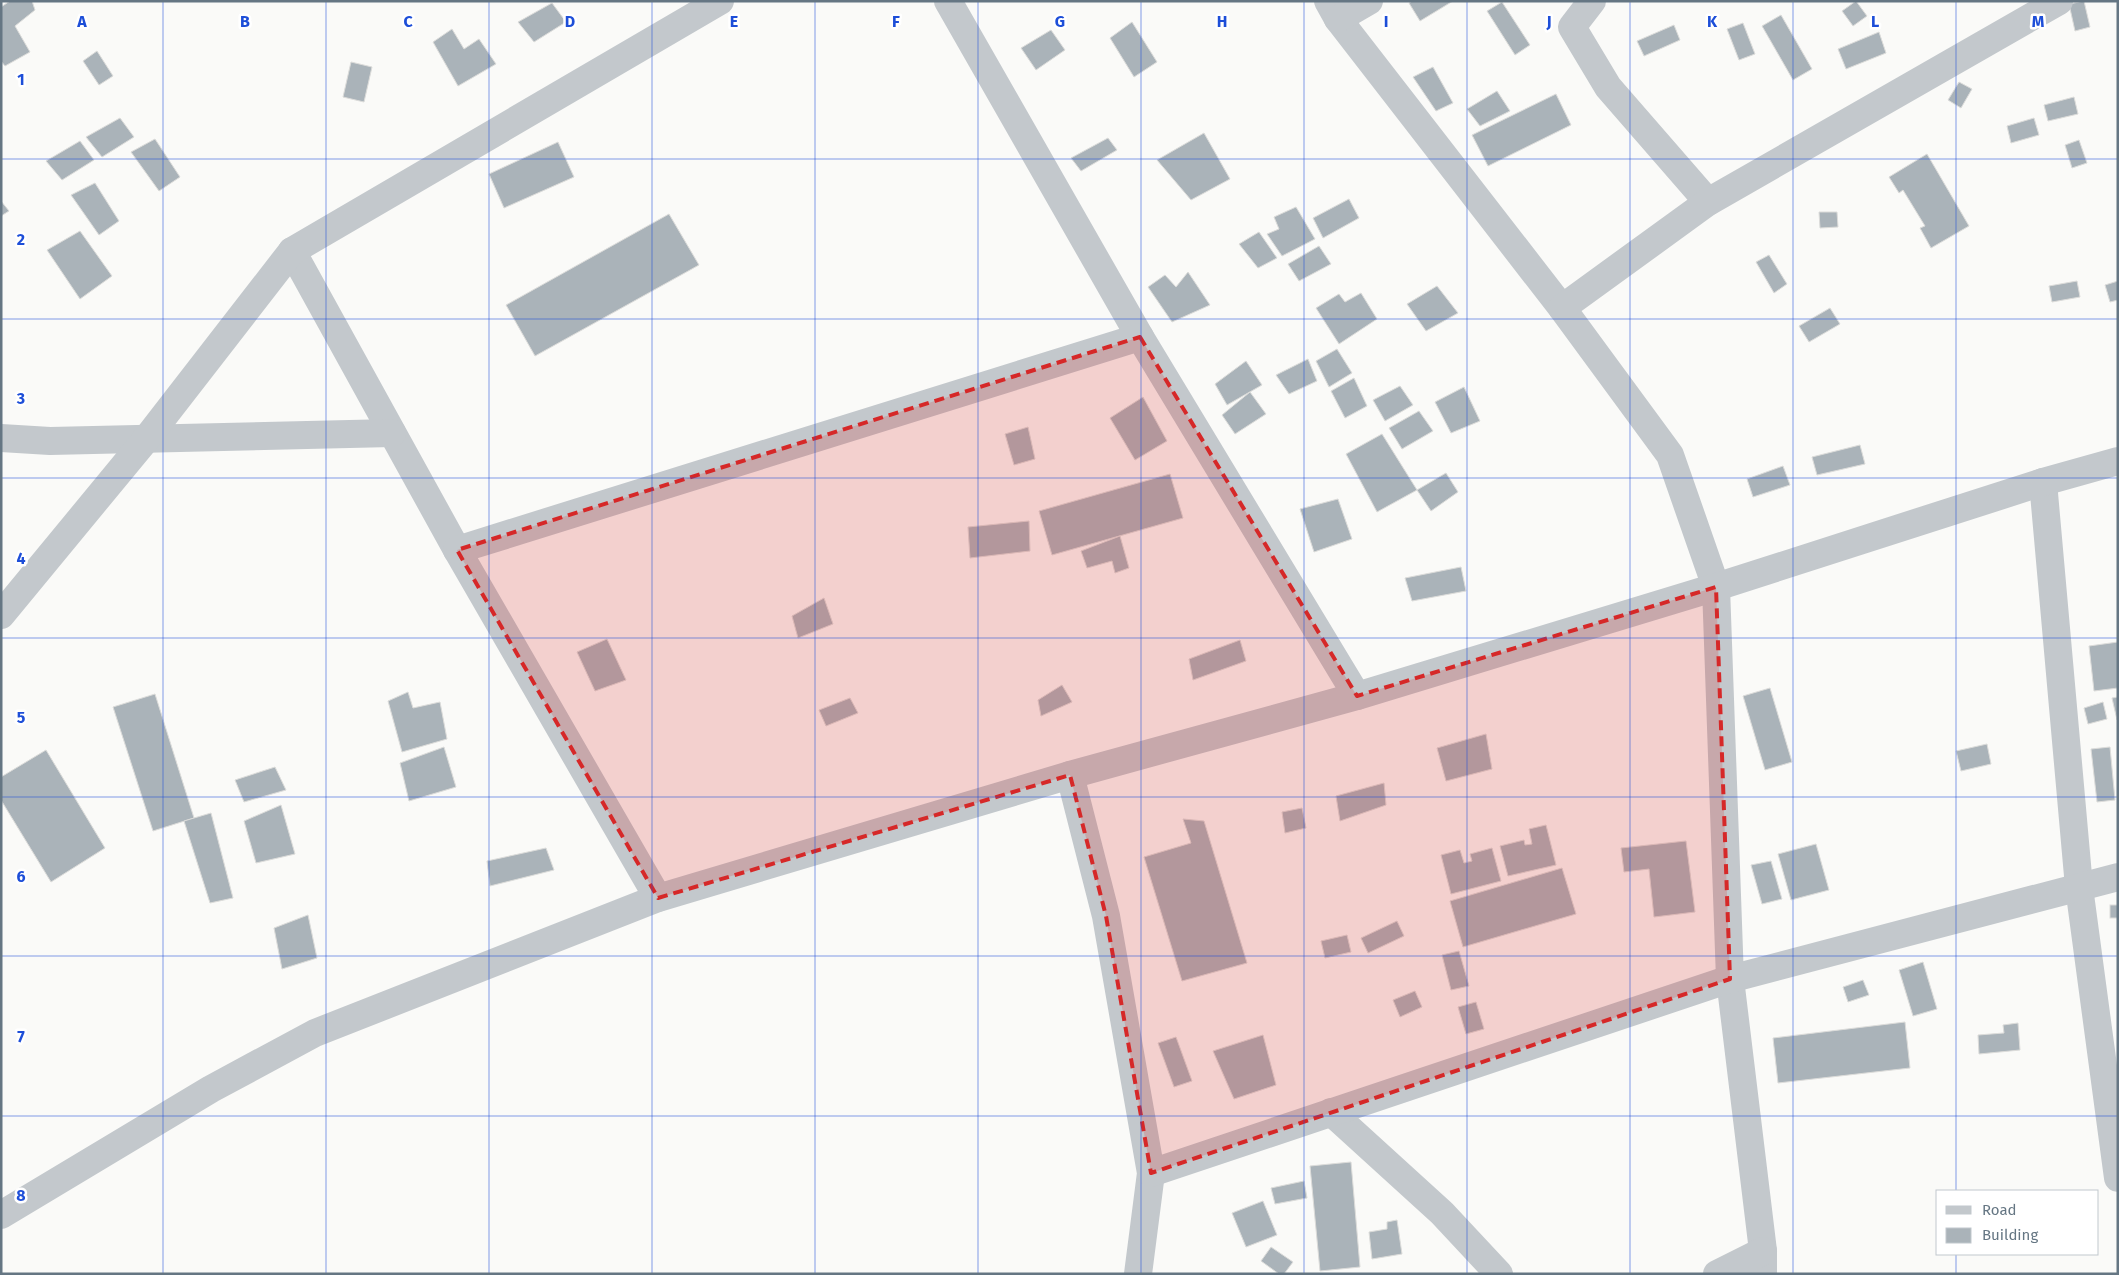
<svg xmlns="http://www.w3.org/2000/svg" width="2119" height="1275" viewBox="0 0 2119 1275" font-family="'Fira Sans',sans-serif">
<rect width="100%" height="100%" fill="#fafaf8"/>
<!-- building -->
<g fill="#aab3b9" stroke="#dcdcda">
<polygon points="10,1 32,1 35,10 15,26 30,52 5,66 1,61 1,7"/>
<polygon points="1412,1 1453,1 1420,21 1409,3"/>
<polygon points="1856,1 1867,16 1853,26 1842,11"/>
<polygon points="2084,1 2090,27 2075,31 2069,4"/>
<polygon points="1502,2 1530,45 1515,55 1487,11"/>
<polygon points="552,3 566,22 534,42 518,22"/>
<polygon points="1781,15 1812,69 1793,80 1762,26"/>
<polygon points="1132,22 1157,62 1134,77 1110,38"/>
<polygon points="1743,23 1755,54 1739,60 1727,29"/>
<polygon points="1674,25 1680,40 1644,56 1637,41"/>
<polygon points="452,29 464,49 479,39 496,64 458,86 433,42"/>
<polygon points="1051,30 1065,50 1036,70 1021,48"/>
<polygon points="1879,32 1886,53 1846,69 1838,49"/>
<polygon points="97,51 113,76 99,85 83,61"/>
<polygon points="351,62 372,67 364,102 343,97"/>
<polygon points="1433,67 1453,103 1436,111 1413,77"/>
<polygon points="1959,82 1972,89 1961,108 1948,100"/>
<polygon points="1497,91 1510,111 1480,126 1467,109"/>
<polygon points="1556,94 1571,125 1488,166 1472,135"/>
<polygon points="2074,97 2078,114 2048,121 2044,105"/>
<polygon points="120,118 134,137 102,157 86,137"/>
<polygon points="2034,118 2039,135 2011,143 2007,126"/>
<polygon points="1204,133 1230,179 1191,200 1157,160"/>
<polygon points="1108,138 1117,150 1081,171 1071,158"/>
<polygon points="155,139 180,177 159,191 131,152"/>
<polygon points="2079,140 2087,163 2072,168 2065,145"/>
<polygon points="80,141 94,160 62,180 46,161"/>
<polygon points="558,142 574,177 504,208 489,174"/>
<polygon points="1927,154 1969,226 1931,248 1920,228 1925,226 1903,190 1899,193 1889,177"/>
<polygon points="95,183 119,221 99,235 71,195"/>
<polygon points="1349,199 1359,218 1323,238 1313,218"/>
<polygon points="1,201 9,211 1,216"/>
<polygon points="1296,207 1315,239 1282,256 1267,234 1279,229 1274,217"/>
<polygon points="1819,212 1837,212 1838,227 1820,228"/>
<polygon points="669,214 699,265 535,356 506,305"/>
<polygon points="80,231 112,276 80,299 47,250"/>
<polygon points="1259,232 1277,258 1258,268 1239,244"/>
<polygon points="1319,246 1331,264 1299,281 1288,264"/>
<polygon points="1769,255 1787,284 1774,293 1756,262"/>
<polygon points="1188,272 1210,305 1172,322 1148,287 1165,275 1176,287"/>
<polygon points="2077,281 2080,297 2052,302 2049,286"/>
<polygon points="2118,281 2118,300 2110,302 2105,285"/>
<polygon points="1437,286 1458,313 1426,331 1407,304"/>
<polygon points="1361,293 1377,319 1339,344 1316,308 1339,294 1345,302"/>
<polygon points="1830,308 1840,324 1809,342 1799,326"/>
<polygon points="1337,349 1352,373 1329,387 1316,361"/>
<polygon points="1308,359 1317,381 1289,394 1276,375"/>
<polygon points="1246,361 1262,385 1227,405 1215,384"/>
<polygon points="1354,378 1367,406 1345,418 1331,391"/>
<polygon points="1400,386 1413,405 1385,421 1373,400"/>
<polygon points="1464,387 1480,421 1451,433 1435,402"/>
<polygon points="1250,392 1266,414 1235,434 1222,415"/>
<polygon points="1143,397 1167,441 1135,460 1110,418"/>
<polygon points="1419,411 1433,431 1402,449 1389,428"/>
<polygon points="1028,427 1035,459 1014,465 1005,434"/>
<polygon points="1382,434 1417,490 1377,512 1346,454"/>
<polygon points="1860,445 1865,464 1817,475 1812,457"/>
<polygon points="1783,466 1790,485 1753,497 1747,479"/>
<polygon points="1446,473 1458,492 1431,511 1417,490"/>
<polygon points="1170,474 1183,518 1052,555 1039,511"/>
<polygon points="1338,499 1352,539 1314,552 1300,509"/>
<polygon points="1029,521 1030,551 970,558 968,527"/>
<polygon points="1120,536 1129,568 1115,573 1112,561 1087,568 1081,551"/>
<polygon points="1461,567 1466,591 1412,601 1405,578"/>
<polygon points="824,598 833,624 798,638 792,616"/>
<polygon points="607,639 626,680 595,691 577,652"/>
<polygon points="1240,640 1246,661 1193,680 1189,659"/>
<polygon points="2118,642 2118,688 2094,691 2089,646"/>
<polygon points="1062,685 1072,702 1041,716 1038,700"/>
<polygon points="1770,688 1792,762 1765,770 1743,696"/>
<polygon points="408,692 413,708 440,702 447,739 402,752 388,701"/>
<polygon points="155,694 194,818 153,831 113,707"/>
<polygon points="2118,697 2118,720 2117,720 2112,698"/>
<polygon points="850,698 858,713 826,726 819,710"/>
<polygon points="2103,702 2107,719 2088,724 2084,708"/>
<polygon points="1486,734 1492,769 1446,781 1437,748"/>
<polygon points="1987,744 1991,764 1961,771 1956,751"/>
<polygon points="444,747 456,787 409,801 400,763"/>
<polygon points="2110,747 2115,800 2097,802 2091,749"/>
<polygon points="46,750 105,848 51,882 1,800 1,777"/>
<polygon points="275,767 286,790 244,802 235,780"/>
<polygon points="1384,783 1386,805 1340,821 1336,796"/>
<polygon points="281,805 295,854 256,863 244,821"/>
<polygon points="1302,808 1306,828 1285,833 1282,812"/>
<polygon points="211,813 233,898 210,903 184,821"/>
<polygon points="1183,819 1204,821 1247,963 1182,981 1144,857 1191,843"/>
<polygon points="1546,825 1556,865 1508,876 1500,846 1524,840 1525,845 1532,844 1529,829"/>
<polygon points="1686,841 1695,912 1654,917 1649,869 1624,872 1621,848"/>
<polygon points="1816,844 1829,890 1791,900 1778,854"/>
<polygon points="546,848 554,870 490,886 487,861"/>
<polygon points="1492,848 1501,881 1451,894 1441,855 1460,850 1464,863 1472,861 1470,854"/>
<polygon points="1771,861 1782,899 1762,904 1751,865"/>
<polygon points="1562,868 1576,914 1463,947 1450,901"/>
<rect x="2110" y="905" width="8" height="13"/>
<polygon points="308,915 317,958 282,969 274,928"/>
<polygon points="1397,921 1404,936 1368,953 1361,938"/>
<polygon points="1347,935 1351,952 1325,958 1321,941"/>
<polygon points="1459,951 1469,986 1451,990 1442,955"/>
<polygon points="1923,962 1937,1009 1913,1016 1899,970"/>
<polygon points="1863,980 1869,995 1848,1002 1843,987"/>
<polygon points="1415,991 1422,1007 1400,1017 1393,1000"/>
<polygon points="1476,1002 1484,1029 1466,1034 1458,1007"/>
<polygon points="1905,1022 1910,1068 1778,1083 1773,1038"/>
<polygon points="2018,1023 2020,1050 1979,1054 1978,1035 2004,1033 2003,1025"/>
<polygon points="1263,1035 1276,1085 1234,1099 1213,1051"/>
<polygon points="1176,1037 1192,1081 1174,1087 1158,1043"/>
<polygon points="1351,1162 1360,1267 1320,1271 1310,1166"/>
<polygon points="1304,1181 1307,1198 1275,1204 1271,1188"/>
<polygon points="1263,1201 1277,1235 1246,1247 1232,1213"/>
<polygon points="1397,1220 1402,1254 1372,1259 1369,1232 1387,1229 1387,1222"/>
<polygon points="1271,1247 1293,1262 1284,1274 1279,1274 1261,1261"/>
</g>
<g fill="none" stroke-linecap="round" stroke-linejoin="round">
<!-- minor -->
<g stroke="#c3c8cc" stroke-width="28">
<polyline points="948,1 1140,337 1357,696"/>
<polyline points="1328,1 1338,19 1562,308 1670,455 1716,587 1730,979 1763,1251 1763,1274"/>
<polyline points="1592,1 1572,27 1608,87 1708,202"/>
<polyline points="1338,19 1369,1"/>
<polyline points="292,251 457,550 658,898"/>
<polyline points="1562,308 1708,202 2059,1"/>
<polyline points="1,438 50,441 392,433"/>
<polyline points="2043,482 2079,887 2118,1178"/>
<polyline points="457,550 1140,337"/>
<polyline points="1,615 147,438 292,251 720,1"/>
<polyline points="1070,775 1106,916 1151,1173 1138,1274"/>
<polyline points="1331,1112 1442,1213 1499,1274"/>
<polyline points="1151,1173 1730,979 2118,877"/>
<polyline points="1717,1274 1763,1251"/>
</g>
<!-- tertiary -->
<polyline stroke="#c3c8cc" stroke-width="28" points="1,1215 211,1089 315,1033 658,898 1070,775 1357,696 1716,587 2043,482 2118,461"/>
</g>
<!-- marked area -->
<path fill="#d62828" fill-opacity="0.2" stroke="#d62828" stroke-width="4" stroke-dasharray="10 6" stroke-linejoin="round" d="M 1140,337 L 1357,696 L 1716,587 L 1730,979 L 1151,1173 L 1106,916 L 1070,775 L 658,898 L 457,550 Z"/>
<!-- grid -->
<path fill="none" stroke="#1d4ed8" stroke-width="1" stroke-opacity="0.55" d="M 163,1 L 163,1274M 326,1 L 326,1274M 489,1 L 489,1274M 652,1 L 652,1274M 815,1 L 815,1274M 978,1 L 978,1274M 1141,1 L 1141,1274M 1304,1 L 1304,1274M 1467,1 L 1467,1274M 1630,1 L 1630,1274M 1793,1 L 1793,1274M 1956,1 L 1956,1191M 1,159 L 2118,159M 1,319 L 2118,319M 1,478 L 2118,478M 1,638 L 2118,638M 1,797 L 2118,797M 1,956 L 2118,956M 1,1116 L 2118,1116M 1956,1254 L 1956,1274"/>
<g font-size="16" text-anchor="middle" font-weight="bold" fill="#1d4ed8" stroke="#fff" stroke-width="5" stroke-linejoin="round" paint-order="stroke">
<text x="82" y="27">A</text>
<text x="245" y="27">B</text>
<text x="408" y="27">C</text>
<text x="570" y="27">D</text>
<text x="734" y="27">E</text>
<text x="896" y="27">F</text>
<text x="1060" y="27">G</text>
<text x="1222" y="27">H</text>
<text x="1386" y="27">I</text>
<text x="1549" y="27">J</text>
<text x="1712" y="27">K</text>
<text x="1875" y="27">L</text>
<text x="2038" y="27">M</text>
<text x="21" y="85">1</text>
<text x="21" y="245">2</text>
<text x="21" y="404">3</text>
<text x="21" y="564">4</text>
<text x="21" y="723">5</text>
<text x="21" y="882">6</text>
<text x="21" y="1042">7</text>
<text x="21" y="1201">8</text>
</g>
<!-- border -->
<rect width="2119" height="1275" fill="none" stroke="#657683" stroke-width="5"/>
<!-- legend -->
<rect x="1936" y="1190" width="162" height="65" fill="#ffffff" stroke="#c1c8cd"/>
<rect x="1946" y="1206" width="25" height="8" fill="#c3c8cc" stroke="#c1c8cd"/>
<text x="1982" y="1215" font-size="15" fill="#657683">Road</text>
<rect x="1946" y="1228" width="25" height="15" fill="#aab3b9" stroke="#c1c8cd"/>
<text x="1982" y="1240" font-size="15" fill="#657683">Building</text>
</svg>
